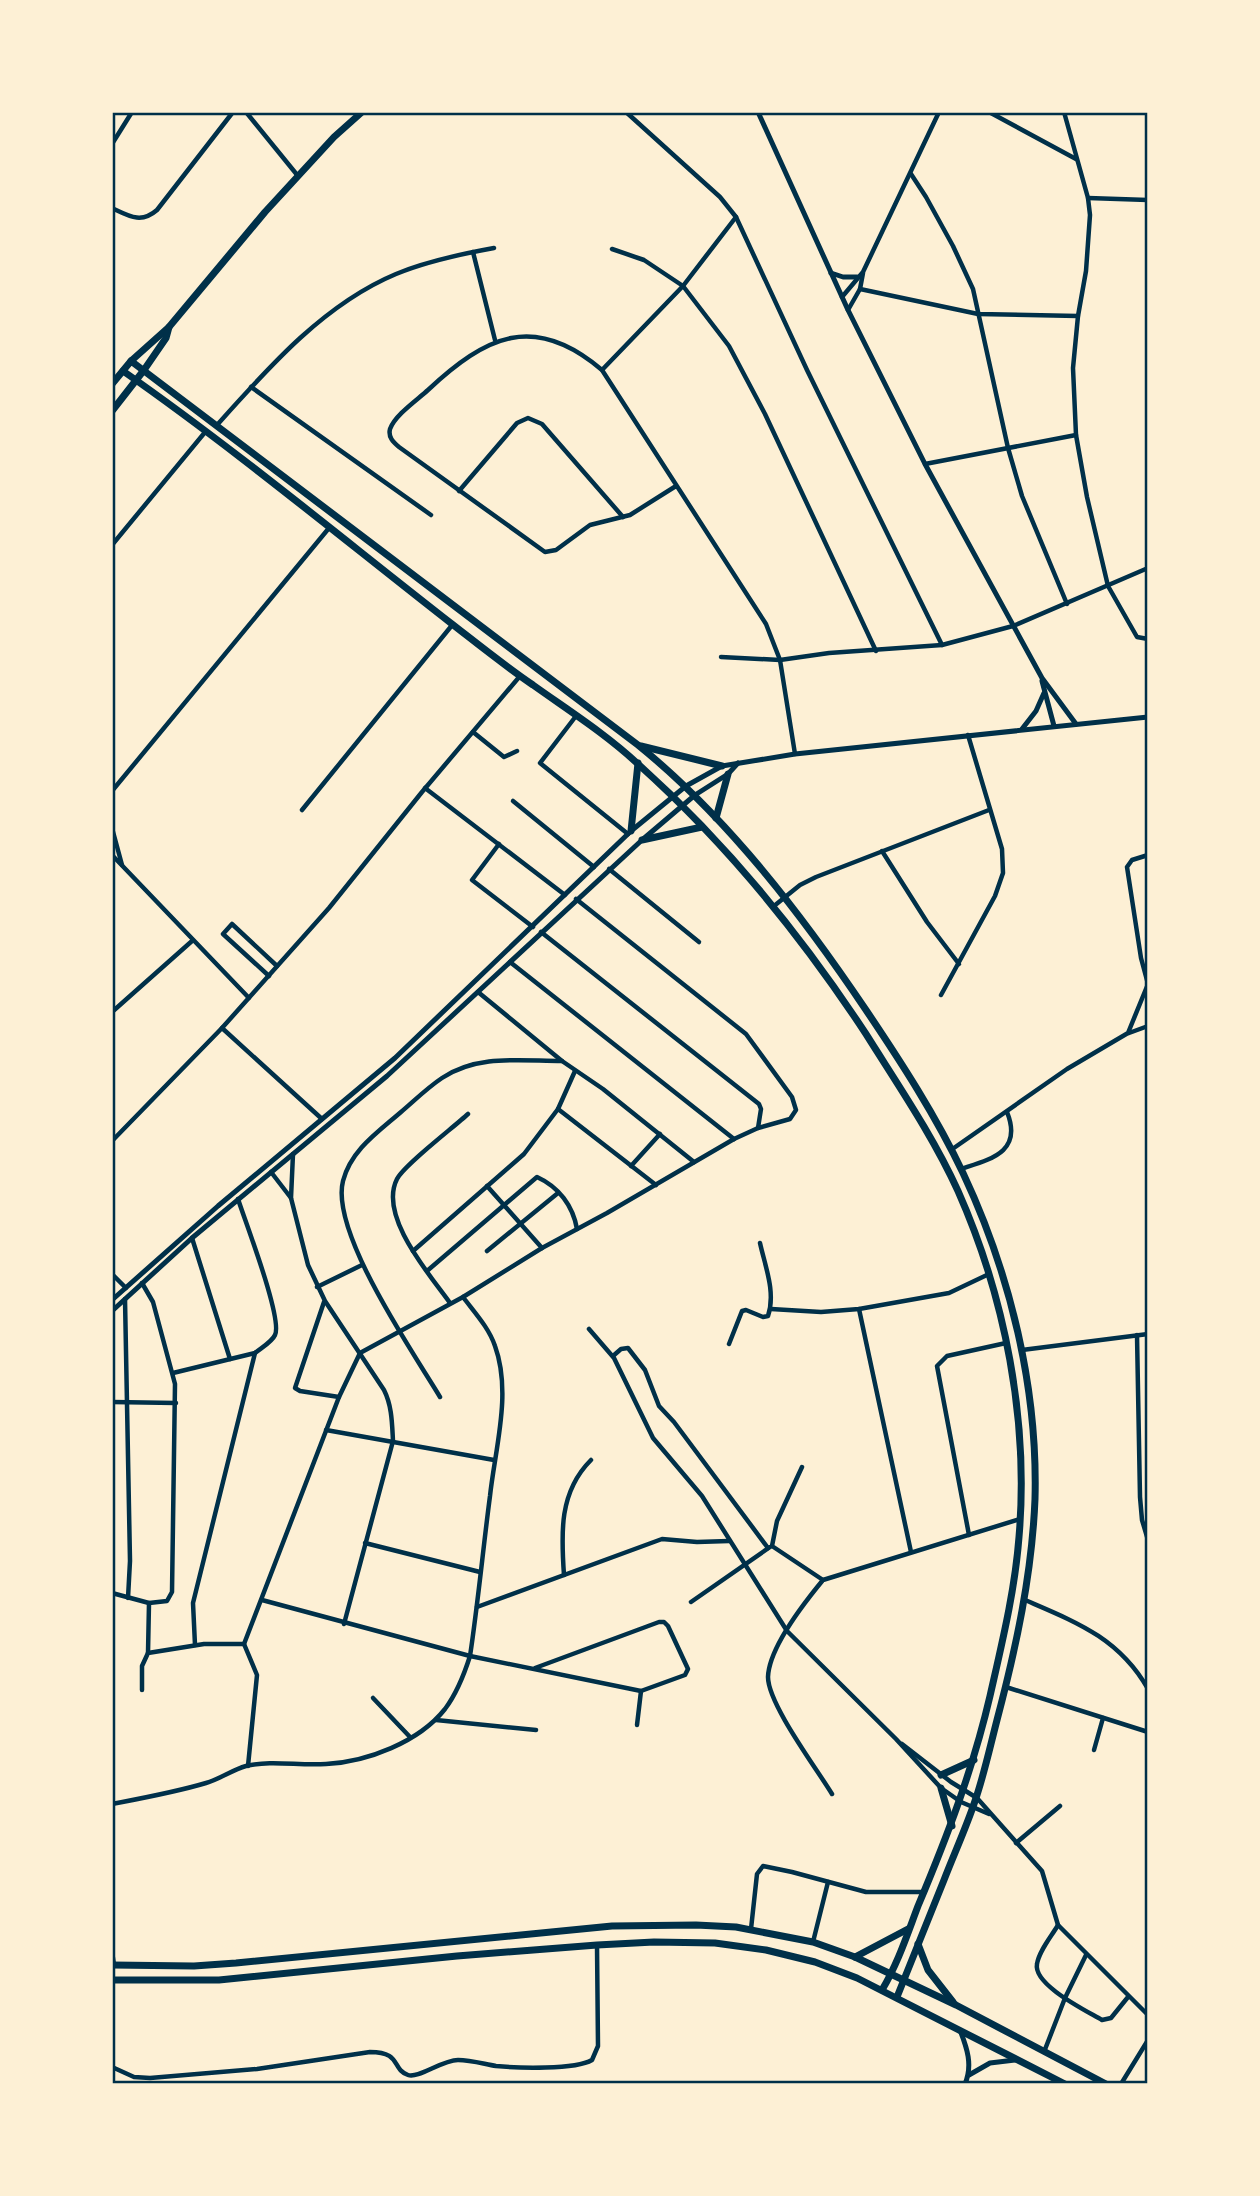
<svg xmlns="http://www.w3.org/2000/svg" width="1260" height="2196" viewBox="0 0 1260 2196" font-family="'Source Sans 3',sans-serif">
<rect width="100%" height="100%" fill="#fdf0d5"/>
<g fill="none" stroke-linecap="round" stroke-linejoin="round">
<!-- minor -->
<g stroke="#003049" stroke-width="4.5">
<polyline points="246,112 298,176"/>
<polyline points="626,112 720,197 736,217 807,370 942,645"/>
<polyline points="989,112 1076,159"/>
<polyline points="1064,112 1088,198 1090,215 1086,271 1078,316 1073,368 1076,435 1087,497 1108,586 1137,637 1148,639"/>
<polyline points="112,144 132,112"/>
<polyline points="911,174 926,197 953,246 973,289 1008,448 1022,496 1067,604"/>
<polyline points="1088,198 1148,200"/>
<path d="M 112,208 C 129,216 141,224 157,210 L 233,112"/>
<polyline points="612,249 644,260 683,286 729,346 765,414 876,651"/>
<polyline points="473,252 495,340"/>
<polyline points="860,289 978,314 1078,316"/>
<polyline points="842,297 863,272 939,112"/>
<polyline points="848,310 860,289 863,273"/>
<polyline points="602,370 683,286 736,217"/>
<polyline points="251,387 431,515"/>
<path d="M 217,425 C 268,368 324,304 396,274 C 427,261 461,254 494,248"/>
<polyline points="925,464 1076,435"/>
<path d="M 676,486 L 630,515 L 590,525 L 556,550 L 545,552 L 399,447 C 393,442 388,437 390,429 C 395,415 417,400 428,390 C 486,336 534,312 602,370 L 766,624 L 780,660 L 795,754"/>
<polyline points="459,491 517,423 528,418 542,424 623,517"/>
<polyline points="112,545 206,431"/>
<polyline points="721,657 780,660 829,653 942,645 1013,626 1148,568"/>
<polyline points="576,716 540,763 628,834"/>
<polyline points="473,732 504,757 517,751"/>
<polyline points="425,788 565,895"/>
<polyline points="112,791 329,528"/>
<polyline points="513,801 594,867"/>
<polyline points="302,810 453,624"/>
<polyline points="112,828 122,865"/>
<polyline points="499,844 472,880 533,927"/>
<polyline points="882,851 927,922 959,964"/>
<polyline points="112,855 249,998"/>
<polyline points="609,869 699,942"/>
<polyline points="774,906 800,885 816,877 989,810"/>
<polyline points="541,932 759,1104 761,1109 758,1128"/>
<polyline points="510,962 734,1139"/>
<polyline points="269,976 223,934 232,924 277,966"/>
<polyline points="478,992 562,1061 603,1089 694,1162"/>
<polyline points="941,995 995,896 1003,873 1002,849 968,735"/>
<polyline points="112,1012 192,941"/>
<polyline points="1129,1033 1148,1026"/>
<polyline points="558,1109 656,1185"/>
<polyline points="322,1119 222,1028 329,908 422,792 520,676"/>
<polyline points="112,1141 222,1028"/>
<polyline points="951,1150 1067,1069 1128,1033 1148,984 1141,958 1127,867 1132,860 1148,855"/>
<path d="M 293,1154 L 291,1198 L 308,1265 L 325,1301 L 384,1390 C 392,1406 392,1423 393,1441 L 344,1624"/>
<polyline points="631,1166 660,1134"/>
<path d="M 961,1169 C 991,1159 1023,1152 1007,1112"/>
<polyline points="271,1172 291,1198"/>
<polyline points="487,1186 542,1248"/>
<polyline points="192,1238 230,1359"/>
<polyline points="413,1251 524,1154 558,1109 575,1071"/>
<polyline points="487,1251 558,1193"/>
<path d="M 427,1271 L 537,1177 C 559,1187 573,1206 577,1229"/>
<polyline points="112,1274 126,1288"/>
<polyline points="317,1287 362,1265"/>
<polyline points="125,1299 130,1561 128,1598"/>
<polyline points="324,1302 295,1388 300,1391 339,1397"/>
<path d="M 450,1303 C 430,1275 378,1216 397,1179 C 404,1165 454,1127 468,1114"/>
<polyline points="771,1309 821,1312 859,1309 949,1293 989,1274"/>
<polyline points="859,1309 911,1552"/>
<polyline points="589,1329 614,1358 653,1438 702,1496 787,1631 896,1739 941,1788 961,1802 989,1814"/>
<polyline points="1137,1335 1140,1497 1142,1520 1148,1540"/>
<path d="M 729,1344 L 742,1311 L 746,1310 L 763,1317 L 768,1316 C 776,1292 765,1266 760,1243"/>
<polyline points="1022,1350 1148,1334"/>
<polyline points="613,1356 621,1349 628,1348 645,1370 659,1406 674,1422 768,1548"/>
<polyline points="173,1373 255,1353"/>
<path d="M 440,1397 C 413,1352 330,1232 343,1181 C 351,1150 378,1132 401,1112 C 414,1101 427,1088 442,1078 C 478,1054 521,1061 562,1061"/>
<polyline points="112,1402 176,1403"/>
<polyline points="326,1430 494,1460"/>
<polyline points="802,1467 777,1521 772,1546 823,1580"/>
<polyline points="969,1535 937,1366 947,1356 1006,1343"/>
<polyline points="365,1543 480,1572"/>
<path d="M 564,1575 C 561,1533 559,1492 591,1460"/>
<polyline points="112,1593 149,1603 167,1601 172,1592 175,1384 153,1302 142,1283"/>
<polyline points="262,1600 470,1656 641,1691 685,1675 688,1669 668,1626 664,1622 659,1622 535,1668"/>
<path d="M 1025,1600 C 1076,1622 1119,1638 1148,1689"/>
<polyline points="691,1602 770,1547"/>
<polyline points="477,1607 662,1539 697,1542 729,1541"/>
<polyline points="244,1644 339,1397 360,1353 463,1297 542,1248 607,1213 734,1139 758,1128 790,1119 796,1110 792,1097 746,1034 576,899"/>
<polyline points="244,1644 257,1675 248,1766"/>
<path d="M 195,1645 L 193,1603 L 255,1353 C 261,1348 272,1342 275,1335 C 283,1319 245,1221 238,1199"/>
<polyline points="148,1653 149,1603"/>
<polyline points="1006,1687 1148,1732"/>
<polyline points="142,1690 142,1666 148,1653 204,1644 244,1644"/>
<polyline points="373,1698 410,1737"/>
<polyline points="436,1720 536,1730"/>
<polyline points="637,1725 641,1691"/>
<polyline points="902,1744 951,1782 977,1798 1042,1871 1058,1925 1148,2015"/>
<polyline points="1094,1750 1103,1718"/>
<path d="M 832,1794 C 817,1769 768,1704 768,1677 C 769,1647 804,1603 823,1580 L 1020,1519"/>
<path d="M 112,1804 C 143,1798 176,1792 206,1783 C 220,1779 232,1770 246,1766 C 272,1760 299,1766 326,1764 C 367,1762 419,1742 445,1709 C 457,1693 464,1675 470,1656 C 478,1603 483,1549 490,1496 C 495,1449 512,1393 495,1346 C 489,1328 475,1313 463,1297"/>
<polyline points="1016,1843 1060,1806"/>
<path d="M 1058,1925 C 1051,1937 1039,1951 1037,1964 C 1033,1985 1087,2011 1102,2020 L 1111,2018 L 1128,1997"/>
<polyline points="751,1929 757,1874 763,1866 792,1872 866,1892 923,1892"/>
<polyline points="813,1942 828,1882"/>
<polyline points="112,1951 114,1965"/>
<polyline points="1044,2052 1065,1998 1086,1955"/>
<path d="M 112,2067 L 134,2077 L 150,2078 L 257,2069 L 370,2052 C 402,2052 391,2069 408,2075 C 418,2079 442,2060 458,2060 C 471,2060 484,2064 496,2066 C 517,2068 575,2070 592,2060 L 598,2046 L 597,1945"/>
<polyline points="1121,2084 1148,2040"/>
</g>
<!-- tertiary -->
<g stroke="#003049" stroke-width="5">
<polyline points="758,112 848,310 925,464 1042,678 1076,724"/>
<polyline points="831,273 843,277 857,277"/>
<polyline points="1042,681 1054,726"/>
<polyline points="1022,729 1036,711 1044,693"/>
<polyline points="112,1300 218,1206 395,1058 631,831 686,786 722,766 795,754 1148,717"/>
<polyline points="112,1311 192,1238 387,1076 642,840 695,795 728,774 738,763"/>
<path d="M 960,2030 C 967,2048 973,2065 965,2084"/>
<polyline points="969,2075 990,2063 1015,2060"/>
</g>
<!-- primary -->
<g stroke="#003049" stroke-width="7">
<polyline points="131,361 169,327 265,212 334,137 362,112"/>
<polyline points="144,370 166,338 169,327"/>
</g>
<!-- trunk -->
<g stroke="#003049" stroke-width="7">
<path d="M 123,371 C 236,450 343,539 452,624 C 479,645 505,666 533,685 C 568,710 606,734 638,764 C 726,843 801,935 866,1034 C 898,1085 933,1136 958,1191 C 1005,1297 1029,1420 1019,1537 C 1015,1590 1002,1643 990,1696 C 973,1769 947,1837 918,1906 C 907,1935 898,1963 882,1990"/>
<path d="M 112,384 L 131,361 L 638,745 C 727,817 802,915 866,1010 C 901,1062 936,1116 963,1173 C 1010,1273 1038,1388 1035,1499 C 1032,1574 1016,1648 997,1720 C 990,1747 984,1775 975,1801 C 966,1828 954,1854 944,1880 C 928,1919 913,1958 897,1997"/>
<polyline points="112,411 144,370"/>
<polyline points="641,746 722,766"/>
<polyline points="716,818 728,774"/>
<polyline points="631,831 638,763"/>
<polyline points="642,840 702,827"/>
<polyline points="941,1775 974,1760"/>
<polyline points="941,1788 952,1826"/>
<polyline points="918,1944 928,1970 953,2002"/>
<polyline points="855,1957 908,1929"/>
<polyline points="112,1965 194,1966 236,1963 612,1926 696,1925 736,1927 813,1942 855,1957 956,2005 1106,2084"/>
<polyline points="112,1980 219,1980 457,1956 597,1945 654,1942 715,1943 766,1950 815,1962 857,1978 1065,2084"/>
</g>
</g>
<!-- border -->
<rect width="1260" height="2196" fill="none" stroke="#fdf0d5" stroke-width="228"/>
<rect x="114" y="114" width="1032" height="1968" fill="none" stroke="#003049" stroke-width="2.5"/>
</svg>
